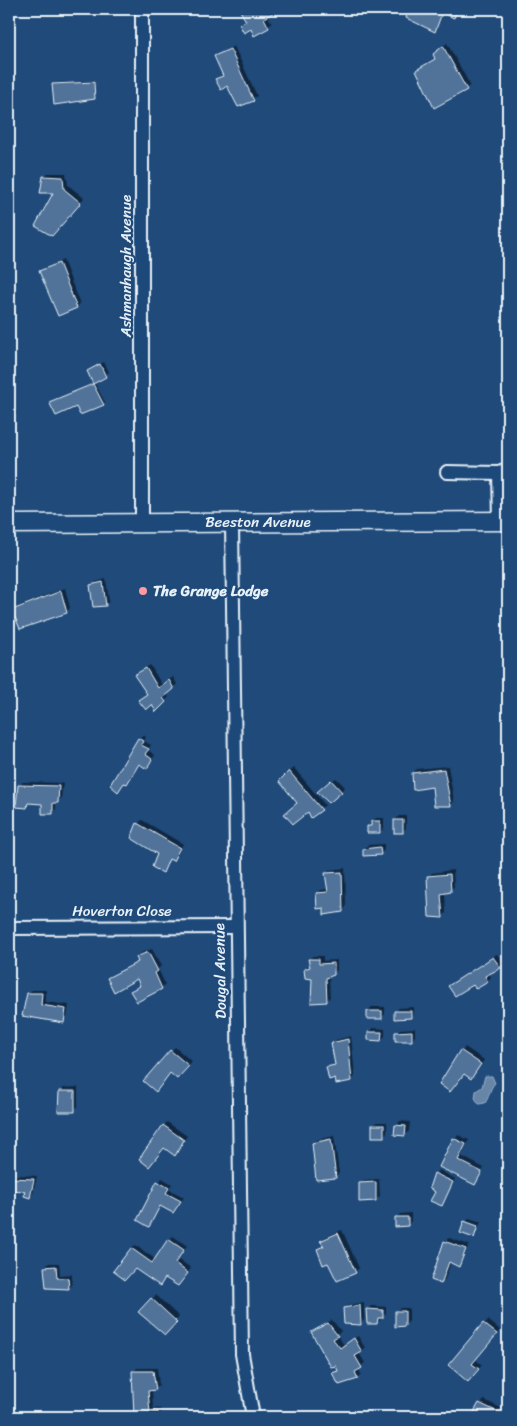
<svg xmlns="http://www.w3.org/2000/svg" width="517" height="1426" viewBox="0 0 517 1426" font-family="Sriracha,sans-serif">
<rect width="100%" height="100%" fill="#1f4a7a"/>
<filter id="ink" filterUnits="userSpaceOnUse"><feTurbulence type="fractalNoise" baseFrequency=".02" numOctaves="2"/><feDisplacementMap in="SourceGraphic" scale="10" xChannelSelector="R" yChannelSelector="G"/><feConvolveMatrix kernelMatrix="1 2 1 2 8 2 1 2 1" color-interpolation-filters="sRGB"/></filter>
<g filter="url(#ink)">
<!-- water -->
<path fill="#6685a7" stroke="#9ab0c7" d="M 485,1076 L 492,1076 L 495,1083 C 489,1089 490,1096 485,1103 L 479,1104 L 475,1098 L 476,1091 L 482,1087 Z"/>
<!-- shadow -->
<g fill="#0007">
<polygon points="241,9 275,9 267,15 272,23 268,27 251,28 241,25 247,20"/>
<polygon points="409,9 458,9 454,17 442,12 436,29 407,17"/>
<polygon points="447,43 470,85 466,89 422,67 436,58 434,55"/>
<polygon points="234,46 257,96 239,105 228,85 217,80 223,74 216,56"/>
<polygon points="95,81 95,98 53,84 55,83"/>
<polygon points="48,173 66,173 68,185 84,198 55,231 55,192 44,177"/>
<polygon points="63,260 80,304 76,307 40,272"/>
<polygon points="104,362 109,372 94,382 105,402 103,404 77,405 51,402 94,383 88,371"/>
<polygon points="10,405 17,413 9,420 9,406"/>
<polygon points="106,579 109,601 106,605 92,585 96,582"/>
<polygon points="65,588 70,608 67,611 21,628 13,610 17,607"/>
<polygon points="150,665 162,685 173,677 177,684 167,694 169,697 156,710 153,703 140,700 148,694 135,675"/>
<polygon points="143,735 146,737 144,741 151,745 148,750 155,755 147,767 140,763 127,783 139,739"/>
<polygon points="448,766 454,801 451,805 433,785 413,773 417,769"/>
<polygon points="294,768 325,805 311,816 308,810 280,781"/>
<polygon points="336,778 345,787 341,791 323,788"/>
<polygon points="23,782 63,783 61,798 56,802 56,809 52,813 44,802 30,803 26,807 19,786"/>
<polygon points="399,816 406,816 406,828 402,832 395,820"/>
<polygon points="376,818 384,818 384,828 380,832 368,826"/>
<polygon points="142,820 183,844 177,856 173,860 170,858 163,871 159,853 138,824"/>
<polygon points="384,844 384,850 380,854 364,849 368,845"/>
<polygon points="345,868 346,907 342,911 325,907 317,894 321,890 329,889 326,874 330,870"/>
<polygon points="453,870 454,887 445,892 446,913 443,916 428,877 432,873"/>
<polygon points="152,949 161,966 158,969 165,984 161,988 132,991 141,985 137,978 109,978 139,961 138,957 141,953"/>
<polygon points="497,954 504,964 489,973 491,977 487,981 453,983"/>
<polygon points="313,956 323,956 323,961 337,960 337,970 329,976 330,997 326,1001 313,978 305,969 310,965 309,959"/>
<polygon points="32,990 46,990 45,1002 69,1005 67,1017 63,1021 24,1015 28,994"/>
<polygon points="372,1007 385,1007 385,1014 382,1017 368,1011"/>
<polygon points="414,1007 414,1013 411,1017 395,1012 399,1008"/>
<polygon points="373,1028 385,1029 385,1036 381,1039 370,1032"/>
<polygon points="415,1028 415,1036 412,1040 396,1032 400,1029"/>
<polygon points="351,1036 355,1076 352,1080 336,1077 327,1068 336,1063 333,1044 336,1040"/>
<polygon points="175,1047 192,1062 177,1078 171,1051"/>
<polygon points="465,1047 484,1060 474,1074 464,1072 440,1083"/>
<polygon points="78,1087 78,1106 74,1110 60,1092 64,1088"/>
<polygon points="400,1121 410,1122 409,1131 405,1135 396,1134 397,1125"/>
<polygon points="167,1122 187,1136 174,1154 164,1126"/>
<polygon points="377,1122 387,1122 387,1132 383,1136 373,1126"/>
<polygon points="458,1135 469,1140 461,1156 484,1168 474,1184 440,1166"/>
<polygon points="334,1136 339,1173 335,1177 313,1144 317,1140"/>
<polygon points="439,1170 455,1179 442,1205 437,1191 435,1174"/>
<polygon points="14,1175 37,1176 33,1193 30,1197 26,1189 9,1189 10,1179"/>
<polygon points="162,1178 172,1184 168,1189 184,1197 177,1207 161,1205 148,1226 138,1220"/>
<polygon points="379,1179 380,1196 376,1200 360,1184 364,1180"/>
<polygon points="411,1213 411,1221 408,1225 396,1218 400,1214"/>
<polygon points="469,1218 481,1222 473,1237 461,1232"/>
<polygon points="342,1230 359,1268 355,1272 328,1261 319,1249 324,1244 322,1241 326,1237"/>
<polygon points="173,1236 187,1246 178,1259 191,1268 182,1281 166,1277 160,1284 132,1248 135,1245 155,1259"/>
<polygon points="449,1238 469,1245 459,1265 451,1262 445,1279 441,1283 433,1279 445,1241"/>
<polygon points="49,1263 59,1263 60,1275 72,1274 72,1284 69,1288 47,1287 45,1267"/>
<polygon points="156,1295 179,1317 168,1330 140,1312"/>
<polygon points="364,1302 364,1320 360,1324 345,1308 349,1305"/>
<polygon points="371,1306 386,1307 386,1313 377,1323 367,1310"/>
<polygon points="400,1308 409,1308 409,1321 405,1325 396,1312"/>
<polygon points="332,1320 341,1331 337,1335 344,1345 358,1336 365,1348 359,1353 365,1363 358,1368 361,1374 358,1378 340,1384 334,1374 338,1370 337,1364 313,1332"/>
<polygon points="488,1320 500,1330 475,1359 482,1365 472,1377 450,1365"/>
<polygon points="137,1368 157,1368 159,1385 152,1390 153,1408 161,1409 162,1417 135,1417 133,1372"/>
<polygon points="484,1400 501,1408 496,1417 472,1417"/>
</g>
<!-- building -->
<g fill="#517399" stroke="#e8f1f8">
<polygon points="239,9 271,9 273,13 264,18 269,28 254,36 251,29 244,33 239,24 246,21"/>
<polygon points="408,9 458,9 454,18 442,13 435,32 406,18"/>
<polygon points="443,46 467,90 434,108 416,70 435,59 433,54"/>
<polygon points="230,49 254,101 238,107 227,86 221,90 215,79 223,76 214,56"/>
<polygon points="94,82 95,99 54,105 52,84"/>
<polygon points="43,176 63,177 64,189 81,203 52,236 35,226 53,193 40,193"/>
<polygon points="59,263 77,308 58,316 39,271"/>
<polygon points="100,364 106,377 93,384 87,371"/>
<polygon points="93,384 104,405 80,415 76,407 56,416 49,402"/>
<polygon points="103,582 106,606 93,607 90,585"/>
<polygon points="61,591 67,613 20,629 12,610"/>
<polygon points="146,668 158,688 169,680 174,689 163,698 166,702 156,712 152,705 146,710 138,700 147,694 134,675"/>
<polygon points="138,738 143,741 141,745 149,749 145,754 152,759 147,769 139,764 127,784 124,783 118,792 110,785"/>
<polygon points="444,769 451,806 434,806 432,787 413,790 412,773"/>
<polygon points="289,771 322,810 311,818 308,812 293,824 284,814 297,803 279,781"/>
<polygon points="331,780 342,792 329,803 317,792"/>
<polygon points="18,785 59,786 58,803 53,803 53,814 42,814 42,804 28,803 27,808 16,807"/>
<rect x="394" y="820" width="9" height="13"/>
<polygon points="371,821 380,821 380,833 367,833 367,826 371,826"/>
<polygon points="137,823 180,848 173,861 169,859 163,873 152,867 157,854 131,838"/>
<polygon points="380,847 381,855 363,856 363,849"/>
<polygon points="342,872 343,912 324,915 324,908 317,909 316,893 328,892 325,873"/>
<polygon points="450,874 451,892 441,894 443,918 429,917 427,876"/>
<polygon points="148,952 158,971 155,973 162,989 137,1002 130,991 140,986 137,979 114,992 107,978 138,962 136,957"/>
<polygon points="493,957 501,968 485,976 488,982 476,989 473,985 455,996 448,986"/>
<polygon points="308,959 319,959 319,964 334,963 334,975 326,978 327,1002 311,1003 312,979 305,978 304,969 310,967"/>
<polygon points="27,993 42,993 41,1005 66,1009 64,1023 22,1016"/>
<rect x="367" y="1011" width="15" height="8"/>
<polygon points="394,1011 411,1011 411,1018 394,1019"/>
<polygon points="412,1031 412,1041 395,1041 395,1032"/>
<polygon points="368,1032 382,1032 381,1041 368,1040"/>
<polygon points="348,1039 352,1081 336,1084 335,1078 329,1080 326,1067 335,1065 331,1043"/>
<polygon points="170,1050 189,1066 177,1079 170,1073 156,1092 143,1081"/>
<polygon points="460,1050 481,1064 471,1079 464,1074 450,1092 439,1084"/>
<polygon points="59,1091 75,1091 75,1112 58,1112"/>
<polygon points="163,1125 184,1140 175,1156 164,1148 149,1167 139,1159"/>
<rect x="372" y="1125" width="12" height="12"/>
<polygon points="395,1125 406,1126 405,1136 394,1135"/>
<polygon points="453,1138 466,1144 458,1160 482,1172 475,1185 439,1167"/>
<polygon points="331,1139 336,1178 316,1180 312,1143"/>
<polygon points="434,1173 453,1182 442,1206 430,1201 435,1192 429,1188"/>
<polygon points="9,1178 34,1179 30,1198 24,1196 25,1191 9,1190"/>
<polygon points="157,1181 169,1188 166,1193 181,1201 173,1213 160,1206 149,1227 137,1220"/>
<polygon points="376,1182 376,1201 359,1202 359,1183"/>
<polygon points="395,1217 408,1217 408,1226 395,1227"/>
<polygon points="464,1221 478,1226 474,1238 460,1233"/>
<polygon points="338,1233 356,1273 337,1281 328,1263 323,1265 317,1249 324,1246 320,1241"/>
<polygon points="168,1239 184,1250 175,1263 188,1273 178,1286 165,1278 160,1286 135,1269 125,1280 113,1271 131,1248 152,1263"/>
<polygon points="444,1241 466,1249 459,1267 449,1262 441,1284 431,1280"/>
<polygon points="56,1266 57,1278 68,1278 69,1289 46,1288 44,1267"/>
<polygon points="151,1298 177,1322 165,1335 138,1312"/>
<polygon points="360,1305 361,1325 344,1324 343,1308"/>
<polygon points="366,1309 383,1310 383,1318 378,1318 377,1324 367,1324"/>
<polygon points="395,1311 405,1311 405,1326 395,1327"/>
<polygon points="328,1323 338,1336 333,1339 340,1348 354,1338 362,1352 355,1356 362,1368 355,1372 358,1379 339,1385 332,1373 338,1371 336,1366 331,1367 311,1332"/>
<polygon points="483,1323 497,1334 472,1364 479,1369 468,1382 448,1365"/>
<polygon points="132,1371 153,1371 156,1390 148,1391 150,1412 158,1412 158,1417 134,1417"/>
<polygon points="479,1403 498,1412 495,1417 471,1417"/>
</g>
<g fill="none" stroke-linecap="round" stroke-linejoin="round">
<defs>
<g id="street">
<polyline points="447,472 499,473"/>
<polyline points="500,521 499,473 508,469"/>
<polyline points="142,523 142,9"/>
<polyline points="232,523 242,1354 253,1417"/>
<polyline points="9,928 236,927"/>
</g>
<polyline id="secondary" points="9,524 508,521"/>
</defs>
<!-- street casing -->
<use href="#street" stroke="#e8f1f8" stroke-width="16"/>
<!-- secondary casing -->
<use href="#secondary" stroke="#e8f1f8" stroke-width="21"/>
<!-- street -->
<use href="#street" stroke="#1f4a7a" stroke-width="12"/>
<!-- secondary -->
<use href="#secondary" stroke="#1f4a7a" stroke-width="18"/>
</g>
</g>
<!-- markers -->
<circle fill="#ff9aa2" stroke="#1f4a7a" stroke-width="2" cx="143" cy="591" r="5"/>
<g text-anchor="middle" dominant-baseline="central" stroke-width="4.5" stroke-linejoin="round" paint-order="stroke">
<!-- street labels -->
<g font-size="15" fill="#e8f1f8" stroke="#1f4a7a">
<text transform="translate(126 266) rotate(-90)">Ashmanhaugh Avenue</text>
<text x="258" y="522">Beeston Avenue</text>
<text x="122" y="911">Hoverton Close</text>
<text transform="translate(220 971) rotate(-91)">Dougal Avenue</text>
</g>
<!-- poi labels -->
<g font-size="15" font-weight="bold" fill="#e8f1f8" stroke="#1f4a7a" text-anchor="start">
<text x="153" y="591">The Grange Lodge</text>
</g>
</g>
<!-- margin -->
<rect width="517" height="1426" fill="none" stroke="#1f4a7a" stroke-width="30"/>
<rect x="15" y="15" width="487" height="1396" fill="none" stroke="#e8f1f8" stroke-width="2" filter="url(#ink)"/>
</svg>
